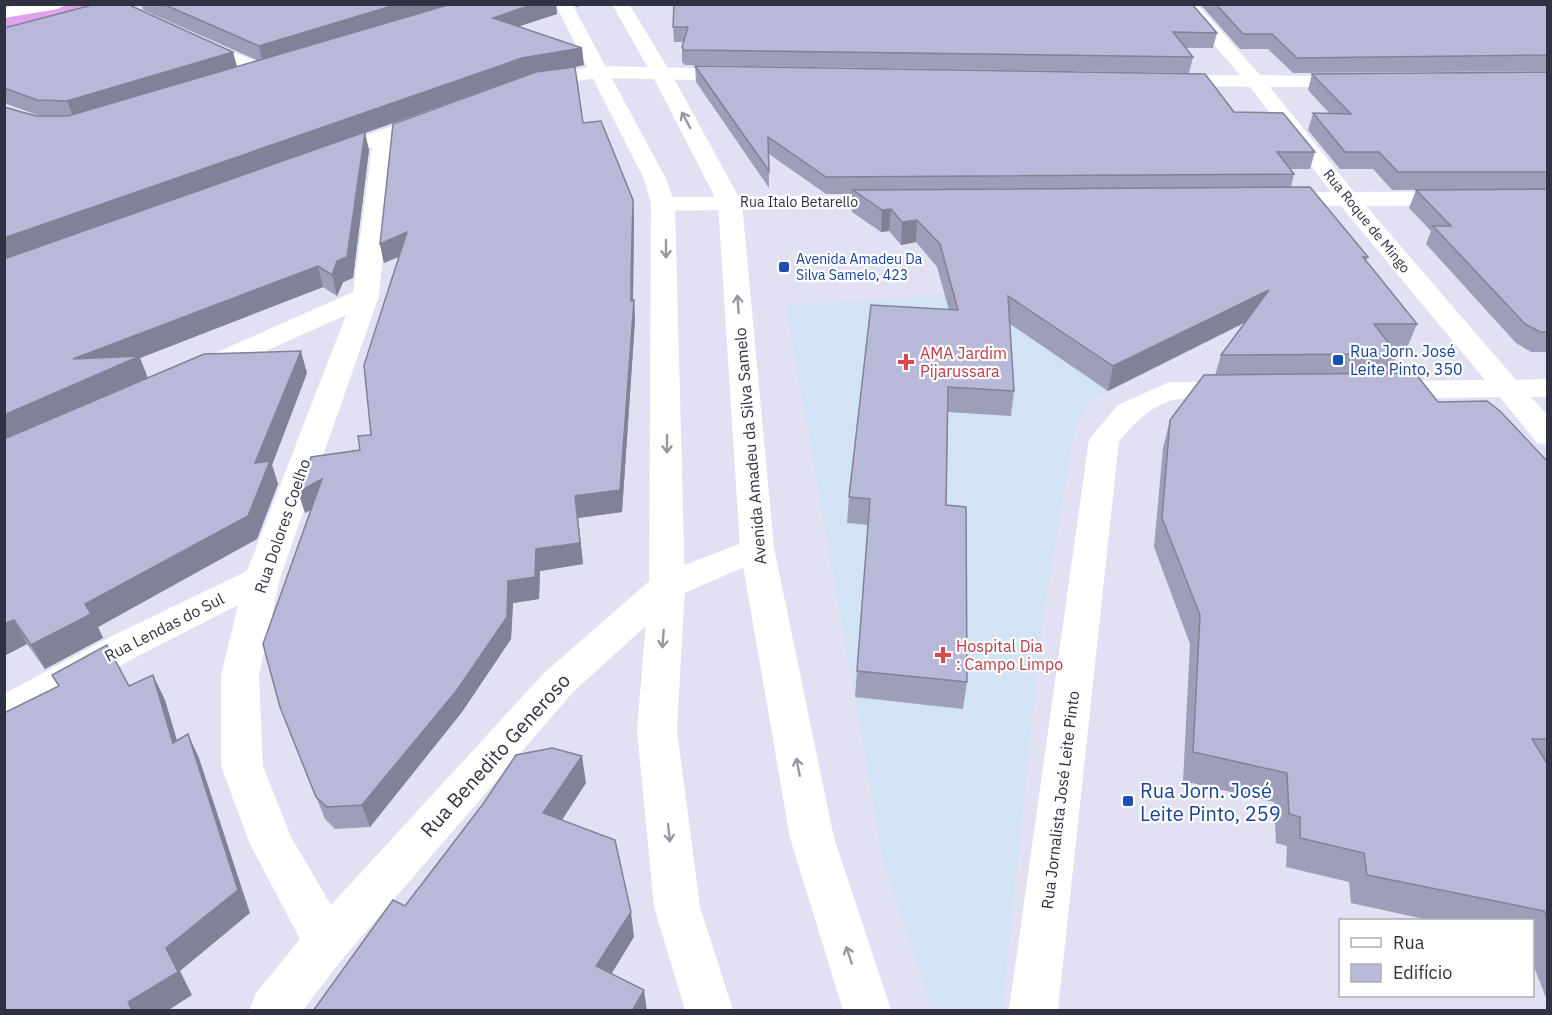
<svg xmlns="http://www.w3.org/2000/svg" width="1552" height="1015" viewBox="0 0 1552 1015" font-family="'IBM Plex Sans',sans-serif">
<rect width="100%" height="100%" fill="#e2e0f3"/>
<!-- medical -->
<polygon fill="#d1e3f5" points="970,294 1108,391 1091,400 1075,427 1043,613 1002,1010 931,1007 885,869 786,305"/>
<!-- green -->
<polygon fill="#e0a3ec" points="95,4 118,21 5,49 5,15 73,5"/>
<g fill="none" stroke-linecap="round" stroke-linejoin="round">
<!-- minor -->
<g fill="#fff" fill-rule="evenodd">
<polygon points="25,4 66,4 58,9 4,18 4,8"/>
<polygon points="102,4 125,4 270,68 272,72 270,76 256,76"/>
<polygon points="1179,4 1197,4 1260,75 1361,77 1364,81 1361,85 1354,87 1270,87 1354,192 1548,191 1548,205 1366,206 1516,380 1548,379 1548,397 1531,397 1548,416 1548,445 1537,443 1500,397 1383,399 1373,396 1368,390 1373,384 1383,381 1485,380 1341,206 1268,204 1264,199 1268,194 1276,192 1331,192 1250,87 1159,85 1156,81 1159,77 1166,75 1240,75"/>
<polygon points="599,66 739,69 749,75 739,81 599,78 533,87 523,81 533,75"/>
<polygon points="434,112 441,114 444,118 441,122 394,139 379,296 280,578 259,676 263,766 291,837 331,905 545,672 654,577 757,537 769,540 774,548 769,556 680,595 573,692 344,957 303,1010 249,1010 256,993 300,939 250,844 221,766 221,676 238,605 138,656 18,724 4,728 4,694 112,636 247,571 346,315 208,377 198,380 188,377 184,371 188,365 353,292 372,147 325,164 317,162 314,157 317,152"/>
<polygon points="898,195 906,197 910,202 906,207 663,211 655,209 651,204 655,199 663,197"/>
<path d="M 1169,382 L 1238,382 L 1248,385 L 1253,391 L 1248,397 C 1224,403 1198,394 1174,400 C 1151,405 1134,424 1119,441 L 1058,1010 L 1009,1010 L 1089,439 L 1118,405 Z"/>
</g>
<!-- tertiary -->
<g fill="#fff" fill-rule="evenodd">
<polygon points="555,4 572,4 666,179 675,204 685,586 677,730 700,907 733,1010 685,1010 654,907 637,730 649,586 651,204 644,179"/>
<polygon points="612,4 629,4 672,75 742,203 774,548 834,838 891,1010 843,1010 790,838 740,548 718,203 652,75"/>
</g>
</g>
<!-- wall -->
<g fill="#9e9eba">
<polygon points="142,4 556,4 557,14 519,26 584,65 571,68 583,123 634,218 633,300 634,300 635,320 622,512 578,518 583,564 540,571 539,599 513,603 511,639 462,712 370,827 335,829 325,819 280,707 311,510 305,513 360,450 371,435 399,257 384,263 380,244 527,75 365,133 369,150 353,278 343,282 337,296 323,287 140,358 148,378 307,373 272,465 278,484 257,539 98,627 103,638 45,669 27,644 4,656 4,107 40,116 4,103 4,28 237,67 259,61 143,10"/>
<polygon points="674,4 1217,33 1213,48 1185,48 1193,57 1189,73 685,65 682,62 682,47 683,42 674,42 673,27"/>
<polygon points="1200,4 1548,4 1548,71 1293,73 1268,49 1240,49"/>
<polygon points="695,66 1315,152 1310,169 1291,169 1294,174 1291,187 1368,257 1366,261 1417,324 1407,348 1393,348 1397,354 1390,373 1438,402 1548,462 1548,1003 1533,964 1533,921 1433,921 1351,903 1349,882 1286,867 1287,846 1276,843 1274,802 1183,781 1190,644 1154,547 1163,448 1170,420 1215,375 1221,355 1245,322 1108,391 1010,324 1014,391 1011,416 948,412 946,505 967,682 963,709 855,697 868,525 847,523 849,497 949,310 937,267 916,242 901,245 889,231 881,232 852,212 852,194 826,194 769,154 769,188 696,82"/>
<polygon points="1548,72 1548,189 1392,190 1373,169 1340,169 1308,130 1313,113 1330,114 1308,90 1312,74"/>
<polygon points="1548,189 1548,352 1531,352 1516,343 1426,244 1431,231 1409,208 1416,190"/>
</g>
<!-- shaded-wall -->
<g fill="#818197">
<polygon points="398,4 454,4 263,63 259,46"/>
<polygon points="534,4 556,4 557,14 496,34 493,18"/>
<polygon points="576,4 585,4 576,7"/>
<polygon points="582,48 584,65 524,76 365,133 369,150 353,278 343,282 337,296 332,275 337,261 4,262 4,238 522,58"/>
<polygon points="233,52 238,70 74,119 67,101"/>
<polygon points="633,200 634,218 633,299 633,312 634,300 635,320 622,512 578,518 583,564 540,571 539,599 513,603 511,639 462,712 370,827 362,805 508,581 536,549 575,496 631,301"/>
<polygon points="891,209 889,231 881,232 882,210"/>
<polygon points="917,220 916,242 901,245 902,222"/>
<polygon points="407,232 411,251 384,263 380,244"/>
<polygon points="318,266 323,287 140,358 148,379 4,443 4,415 73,359"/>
<polygon points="1269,290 1262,314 1108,391 1113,366"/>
<polygon points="301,351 307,373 272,465 278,484 257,539 98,627 103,638 45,669 31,645 85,604 255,463"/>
<polygon points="322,479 328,501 305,513 298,492"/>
<polygon points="14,620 27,644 4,656 4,624"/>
<polygon points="153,675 165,700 185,767 173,743"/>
<polygon points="188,734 199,758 250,913 180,971 192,995 167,1011 132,1011 128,1002 166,948"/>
<polygon points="582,756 586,783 549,840 543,813"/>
<polygon points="631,912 634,937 601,991 596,966"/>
<polygon points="644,990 647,1011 632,1011"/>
</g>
<!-- building -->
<g fill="#b8b8d8" stroke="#818197" stroke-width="1.5">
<polygon points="96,4 127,4 233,52 67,101 37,100 4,88 4,28"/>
<polygon points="163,4 398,4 259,46"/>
<polygon points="451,4 534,4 493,18 582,48 522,58 4,238 4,107 36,116 68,116"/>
<polygon points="674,4 1192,4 1217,33 1173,32 1193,57 684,50 682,47 688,27 673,27"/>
<polygon points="1216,4 1548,4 1548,55 1297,58 1272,34 1243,34"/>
<polygon points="695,66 1205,74 1234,112 1283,113 1315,152 1277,152 1294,174 826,177 768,137 769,171"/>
<polygon points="575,67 583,123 601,121 633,200 631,279 631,301 634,300 620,490 575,496 580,543 536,549 535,577 508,581 507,617 457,690 362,805 327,807 316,797 280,707 263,644 322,479 298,492 311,457 360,450 358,436 371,435 364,365 407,232 380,244 393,124 536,72"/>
<polygon points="1548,72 1548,172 1398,172 1379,152 1345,152 1313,113 1351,114 1312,74"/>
<polygon points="365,132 347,257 337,261 332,275 318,266 73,359 140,356 4,415 4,259"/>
<polygon points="1310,187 1368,257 1363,257 1417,324 1374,324 1397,354 1221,355 1269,290 1113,366 1008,296 1014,391 948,387 946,505 966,507 967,682 857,671 870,499 849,497 871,305 958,310 940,244 917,220 902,222 891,209 882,210 853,190"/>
<polygon points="1548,189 1548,332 1540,332 1525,324 1433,226 1451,226 1416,190"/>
<polygon points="301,351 255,463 270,461 248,516 85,604 91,614 31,645 14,620 4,624 4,439 204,354"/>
<polygon points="1415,373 1438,402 1487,401 1500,411 1548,462 1548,739 1532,739 1548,765 1548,919 1544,911 1367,875 1364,853 1300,838 1300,817 1289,814 1287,773 1193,752 1200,615 1162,518 1170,420 1204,375"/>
<polygon points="107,645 129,686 153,675 173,743 188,734 238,890 166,948 178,972 128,1002 132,1011 4,1011 4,713 59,686 52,675"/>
<polygon points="552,748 582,756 543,813 615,840 631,912 596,966 644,990 632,1011 313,1011 393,900 405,906 483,804 516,755"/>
</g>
<!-- one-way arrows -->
<defs><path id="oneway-shaft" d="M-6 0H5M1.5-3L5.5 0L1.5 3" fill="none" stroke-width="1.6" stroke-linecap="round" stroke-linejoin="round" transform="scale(1.5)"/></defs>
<g stroke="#9898a2">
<use href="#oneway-shaft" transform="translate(686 120) rotate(-118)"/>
<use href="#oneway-shaft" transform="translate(666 249) rotate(90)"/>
<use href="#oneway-shaft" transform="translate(738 304) rotate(-94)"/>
<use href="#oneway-shaft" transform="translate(667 444) rotate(90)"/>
<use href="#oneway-shaft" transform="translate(663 639) rotate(94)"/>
<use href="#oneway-shaft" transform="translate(798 767) rotate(-101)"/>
<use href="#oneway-shaft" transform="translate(669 833) rotate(84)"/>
<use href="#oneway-shaft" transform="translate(849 955) rotate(-108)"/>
</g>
<!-- markers -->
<g fill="#1a4fb4" stroke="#fff" stroke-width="2">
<rect x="778" y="261" width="12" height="12" rx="3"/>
<rect x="1332" y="354" width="12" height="12" rx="3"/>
<rect x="1122" y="795" width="12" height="12" rx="3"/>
</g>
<g fill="#e0444e" stroke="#fff" stroke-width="2">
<path d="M903 353h6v6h6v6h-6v6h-6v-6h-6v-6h6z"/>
<path d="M940 646h6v6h6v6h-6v6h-6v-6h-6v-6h6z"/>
</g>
<g text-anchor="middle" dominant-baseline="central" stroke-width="4.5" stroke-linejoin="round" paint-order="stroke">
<!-- far-street labels -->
<g font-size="14" fill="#313144" stroke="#fff">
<text x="799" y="202">Rua Italo Betarello</text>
<text transform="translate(1367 221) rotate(51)">Rua Roque de Mingo</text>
</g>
<!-- far-transit labels -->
<g font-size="14" fill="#164399" stroke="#fff" text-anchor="start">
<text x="796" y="259">Avenida Amadeu Da<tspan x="796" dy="16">Silva Samelo, 423</tspan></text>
</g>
<!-- transit labels -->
<g font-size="16" fill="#164399" stroke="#fff" text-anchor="start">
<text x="1350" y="351">Rua Jorn. José<tspan x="1350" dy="18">Leite Pinto, 350</tspan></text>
</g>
<!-- health labels -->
<g font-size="16" fill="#be3a42" stroke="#fff" text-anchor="start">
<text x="920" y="353">AMA Jardim<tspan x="920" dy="18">Pijarussara</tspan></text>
<text x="956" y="646">Hospital Dia<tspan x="956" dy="18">: Campo Limpo</tspan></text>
</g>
<!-- street labels -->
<g font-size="16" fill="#313144" stroke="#fff">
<text transform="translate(750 446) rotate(-95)">Avenida Amadeu da Silva Samelo</text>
<text transform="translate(282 526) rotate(-71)">Rua Dolores Coelho</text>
<text transform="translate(164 627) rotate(-27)">Rua Lendas do Sul</text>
<text transform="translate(1060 800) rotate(-83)">Rua Jornalista José Leite Pinto</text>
</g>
<!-- near-street labels -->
<g font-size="20" fill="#313144" stroke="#fff">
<text transform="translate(495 755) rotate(-48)">Rua Benedito Generoso</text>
</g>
<!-- near-transit labels -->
<g font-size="20" fill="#164399" stroke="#fff" text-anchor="start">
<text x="1140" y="790">Rua Jorn. José<tspan x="1140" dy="23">Leite Pinto, 259</tspan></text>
</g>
</g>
<!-- border -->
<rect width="1552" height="1015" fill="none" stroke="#313144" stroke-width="12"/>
<!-- legend -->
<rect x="1339" y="919" width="195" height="78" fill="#ffffff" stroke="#adadb4" stroke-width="1.5"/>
<rect x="1351" y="938" width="30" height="9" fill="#ffffff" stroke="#adadb4" stroke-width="1.5"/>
<text x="1393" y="949" font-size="18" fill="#313144">Rua</text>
<rect x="1351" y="964" width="30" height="18" fill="#b8b8d8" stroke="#adadb4" stroke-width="1.5"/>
<text x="1393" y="979" font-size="18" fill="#313144">Edifício</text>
</svg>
